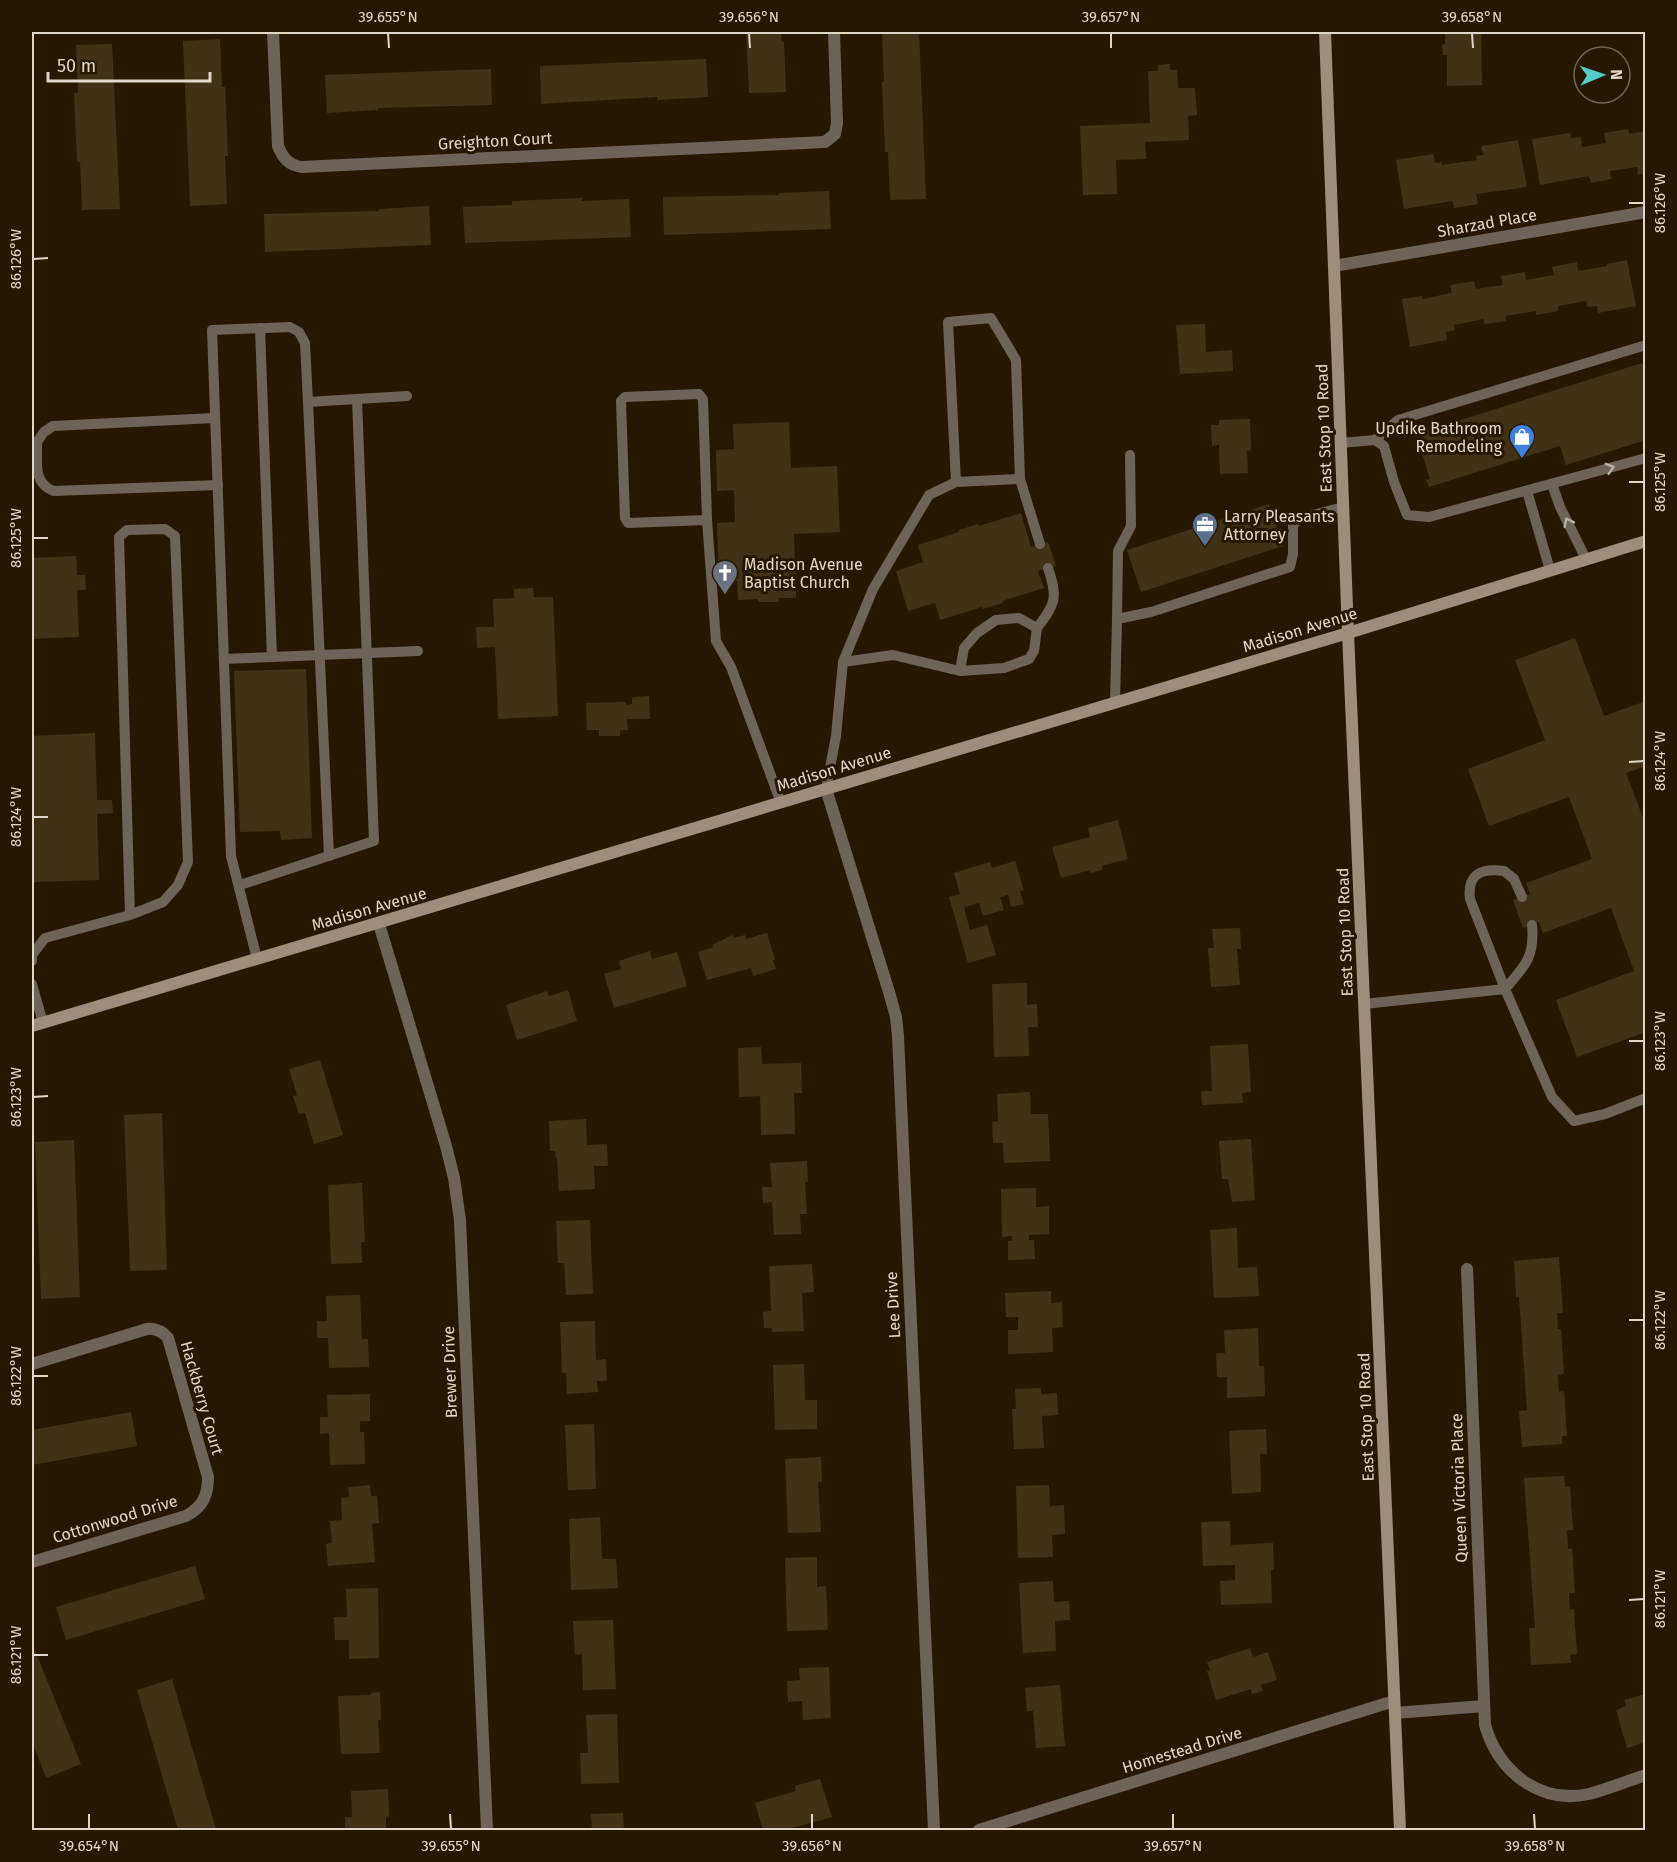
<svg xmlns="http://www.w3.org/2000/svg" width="1677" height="1862" viewBox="0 0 1677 1862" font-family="'Fira Sans',sans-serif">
<rect width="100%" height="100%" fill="#261800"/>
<!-- building -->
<g fill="#413217">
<polygon points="746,32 781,32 782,42 784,42 786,92 749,93"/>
<polygon points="919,32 926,199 890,200 888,152 885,152 882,82 884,82 882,33"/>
<polygon points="1445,32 1481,32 1482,85 1447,86 1447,55 1443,55 1442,45 1445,44"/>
<polygon points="220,39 222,87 225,87 228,156 225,156 227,204 190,206 183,41"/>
<polygon points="112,44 120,209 82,210 80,162 77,162 74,93 78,93 76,45"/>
<polygon points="706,59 708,97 657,100 657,97 541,104 540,66"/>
<polygon points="1170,64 1170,70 1177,70 1178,88 1195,88 1197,115 1188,116 1189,140 1145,142 1146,159 1116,160 1117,194 1083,195 1080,126 1150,123 1148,71 1158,71 1158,65"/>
<polygon points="491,69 492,105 378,108 378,110 327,113 325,75"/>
<polygon points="1628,129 1629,134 1646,131 1646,173 1638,175 1637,167 1610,171 1611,179 1591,183 1589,176 1540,185 1532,139 1570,133 1571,138 1581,137 1582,147 1606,143 1604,133"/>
<polygon points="1518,140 1527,187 1476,194 1478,204 1454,208 1453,201 1404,209 1396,160 1433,154 1435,163 1442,162 1442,165 1477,160 1476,156 1483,155 1481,146"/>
<polygon points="829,191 831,229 664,235 663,197 779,195 779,193"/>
<polygon points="582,198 582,201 629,199 631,237 465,243 463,207 512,205 512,201"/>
<polygon points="429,206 431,245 265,252 264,214 379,211 379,209"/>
<polygon points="1627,260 1636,306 1598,313 1597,306 1587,307 1586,301 1558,306 1558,311 1536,315 1536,311 1505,316 1506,321 1484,324 1484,319 1454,325 1455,330 1446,332 1447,340 1410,347 1402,299 1422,296 1422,299 1452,293 1450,285 1474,281 1476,289 1503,285 1501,276 1525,272 1526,280 1554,275 1552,267 1577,262 1578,271 1607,266 1607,264"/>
<polygon points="1205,324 1206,352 1232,350 1233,371 1180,374 1176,325"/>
<polygon points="1642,363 1646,374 1646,440 1566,465 1560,446 1429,487 1426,480 1430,479 1416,434"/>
<polygon points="1250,419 1251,450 1247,451 1248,473 1220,474 1219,445 1212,446 1211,425 1219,425 1219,420"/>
<polygon points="789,422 791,468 837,466 840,532 794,534 796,598 779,598 779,602 758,602 758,599 738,600 737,581 719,581 717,523 735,522 734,490 717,491 716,450 734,449 733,424"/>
<polygon points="1269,504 1283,546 1141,592 1127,550"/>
<polygon points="1021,513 1031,547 1048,542 1056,566 1038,571 1044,588 1002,601 1003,603 983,609 982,607 940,620 935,603 908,611 896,571 923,562 918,545 959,532 959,530 978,524 979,526"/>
<polygon points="76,556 77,575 85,575 86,590 77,590 79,637 32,639 32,558"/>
<polygon points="533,588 534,597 553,597 558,716 498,719 495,647 477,648 476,627 494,627 493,599 514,598 514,589"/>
<polygon points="1575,638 1604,716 1646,701 1646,766 1626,773 1646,826 1646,1032 1577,1057 1556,1000 1634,971 1611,908 1543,933 1539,922 1523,928 1513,900 1530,894 1526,883 1592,859 1569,797 1489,826 1468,769 1545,740 1515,660"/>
<polygon points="306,669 312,838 281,840 280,831 240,832 234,671"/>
<polygon points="649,696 650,719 627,719 628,730 620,730 620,736 599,736 599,730 587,730 586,703 626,702 626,705 632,704 632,697"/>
<polygon points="95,733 97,800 112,800 113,813 97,814 99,880 34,882 32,736"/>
<polygon points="1118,820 1128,859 1102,866 1102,870 1090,873 1090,870 1061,878 1052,847 1090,837 1088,828"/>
<polygon points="1015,861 1024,890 1020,891 1024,904 1011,907 1008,895 1000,897 1004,910 983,916 979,903 964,907 970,930 987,925 996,955 968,963 949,897 960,894 954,873 990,862 992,868"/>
<polygon points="1240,928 1241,949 1237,949 1240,985 1211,987 1208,948 1214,948 1212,929"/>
<polygon points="767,933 775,960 773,960 776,969 753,976 751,968 707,980 698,952 713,947 712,945 733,935 734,938 745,935 746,939"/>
<polygon points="650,951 652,959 677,952 687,986 614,1008 604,974 621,969 619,961"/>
<polygon points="1027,983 1027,1005 1037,1004 1038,1027 1028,1027 1029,1056 994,1057 992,984"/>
<polygon points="568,990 577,1021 517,1040 506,1005 547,991 549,996"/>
<polygon points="1248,1044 1251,1092 1242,1093 1243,1103 1202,1105 1201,1091 1212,1091 1210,1046"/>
<polygon points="761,1047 762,1064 801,1063 802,1093 794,1093 795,1134 761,1135 760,1096 739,1097 738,1048"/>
<polygon points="320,1060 343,1135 314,1144 305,1113 299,1114 293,1096 297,1095 289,1069"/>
<polygon points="1030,1092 1031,1114 1048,1114 1050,1161 1004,1163 1003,1143 993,1143 992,1122 998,1121 997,1094"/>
<polygon points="162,1113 167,1270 130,1271 124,1115"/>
<polygon points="586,1119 587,1145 607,1144 608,1166 594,1166 595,1189 559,1191 557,1158 556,1158 555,1151 550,1151 549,1121"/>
<polygon points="1251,1139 1255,1200 1232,1202 1228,1179 1222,1179 1219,1141"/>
<polygon points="74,1140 80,1297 41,1299 35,1142"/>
<polygon points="807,1161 808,1182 805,1182 807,1214 800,1214 801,1234 774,1235 772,1202 763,1203 762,1187 772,1187 770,1163"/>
<polygon points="362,1183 365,1242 361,1242 362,1263 331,1264 328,1185"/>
<polygon points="1036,1188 1036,1207 1049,1206 1049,1234 1029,1235 1029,1240 1034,1240 1035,1259 1008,1260 1008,1241 1012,1241 1012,1236 1002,1237 1001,1189"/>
<polygon points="590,1220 593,1294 566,1295 564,1263 558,1263 556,1221"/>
<polygon points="1237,1228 1238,1268 1257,1267 1259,1296 1214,1298 1210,1230"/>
<polygon points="1559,1257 1563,1313 1557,1313 1558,1329 1561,1329 1564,1374 1558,1375 1559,1392 1564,1391 1567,1436 1562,1436 1562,1444 1522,1447 1519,1411 1527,1410 1519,1297 1516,1297 1514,1261"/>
<polygon points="812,1264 814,1292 802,1293 804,1331 772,1332 772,1328 764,1328 763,1312 771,1311 769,1266"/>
<polygon points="1051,1291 1051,1303 1062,1302 1063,1327 1052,1328 1053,1352 1008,1354 1008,1330 1018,1330 1018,1317 1006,1317 1005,1293"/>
<polygon points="360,1295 362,1339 368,1339 369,1367 329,1368 328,1338 317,1338 317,1321 327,1321 326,1296"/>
<polygon points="595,1321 596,1360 606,1359 607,1381 597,1381 598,1392 567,1394 566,1373 562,1373 560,1322"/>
<polygon points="1258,1328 1259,1366 1264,1366 1265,1396 1227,1398 1227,1377 1217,1377 1216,1353 1225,1353 1224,1330"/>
<polygon points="804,1364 805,1400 817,1400 817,1429 775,1430 773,1365"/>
<polygon points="1041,1388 1041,1394 1057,1393 1058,1415 1042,1416 1044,1448 1014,1449 1012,1409 1016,1409 1015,1389"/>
<polygon points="370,1394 370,1421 360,1421 360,1432 364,1432 365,1464 330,1465 329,1433 320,1434 320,1417 328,1417 327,1395"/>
<polygon points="131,1412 137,1446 32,1465 32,1430"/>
<polygon points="594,1424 596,1489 568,1490 565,1425"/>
<polygon points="1266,1429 1267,1454 1260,1454 1261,1492 1232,1494 1229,1431"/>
<polygon points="821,1457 822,1482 818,1482 821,1532 788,1533 785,1459"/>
<polygon points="1564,1476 1565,1487 1570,1486 1573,1530 1567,1530 1568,1549 1572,1548 1575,1593 1569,1593 1570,1610 1574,1609 1577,1654 1570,1655 1571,1663 1531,1665 1529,1628 1535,1628 1524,1478"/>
<polygon points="370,1485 371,1496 377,1496 379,1523 372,1524 375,1562 328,1566 326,1544 332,1543 330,1521 342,1520 341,1498 349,1497 348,1487"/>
<polygon points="1049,1485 1050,1506 1064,1505 1065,1534 1052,1535 1053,1557 1018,1558 1016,1486"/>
<polygon points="600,1517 602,1559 616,1559 618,1588 571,1590 569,1519"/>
<polygon points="1230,1521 1231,1545 1273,1543 1274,1570 1271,1570 1272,1603 1221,1605 1220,1581 1235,1580 1235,1565 1203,1566 1201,1522"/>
<polygon points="817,1557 817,1587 826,1586 828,1630 787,1631 785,1558"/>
<polygon points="195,1566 205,1599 66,1640 56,1607"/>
<polygon points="1053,1581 1054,1602 1069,1601 1070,1620 1055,1621 1056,1651 1023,1653 1019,1583"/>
<polygon points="378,1588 379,1658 349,1659 349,1640 335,1640 334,1617 347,1617 346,1589"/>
<polygon points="613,1620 616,1689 583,1690 582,1654 575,1655 573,1621"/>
<polygon points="32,1643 81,1764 46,1778 32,1741"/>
<polygon points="1250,1648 1253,1657 1268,1652 1277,1680 1261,1685 1263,1691 1252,1694 1251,1689 1216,1700 1207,1671 1210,1670 1207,1662"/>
<polygon points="829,1667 831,1718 803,1720 802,1701 788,1702 787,1681 800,1680 799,1668"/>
<polygon points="172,1679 216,1829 212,1830 178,1830 137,1690"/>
<polygon points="1060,1685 1065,1746 1036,1748 1033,1711 1027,1711 1025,1688"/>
<polygon points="380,1692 381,1720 378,1720 380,1753 341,1754 338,1696 371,1695 371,1693"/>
<polygon points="1646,1694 1646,1742 1627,1748 1616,1710 1626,1706 1624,1700"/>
<polygon points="617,1714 619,1783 581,1784 580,1753 588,1753 586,1715"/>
<polygon points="820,1779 832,1817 785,1830 763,1830 755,1803 796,1791 795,1786"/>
<polygon points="388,1789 389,1816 386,1817 386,1830 353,1830 353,1828 345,1829 345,1817 352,1817 351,1791"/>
<polygon points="623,1813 624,1830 592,1830 591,1814"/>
</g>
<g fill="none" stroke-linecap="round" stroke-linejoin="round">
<!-- lane -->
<g stroke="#6e6359" stroke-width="10">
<polyline points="260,328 272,657"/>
<polyline points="357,399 407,396"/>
<polyline points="308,402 329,856"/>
<path d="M 215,418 L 53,426 L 44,432 L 37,442 C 38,462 32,482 53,491 L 218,485"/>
<polyline points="1375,440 1398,420 1646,345"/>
<polyline points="1341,443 1375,440 1384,446 1394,482 1407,515 1429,517 1646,458"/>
<polyline points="1020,479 1040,544"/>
<polyline points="1552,484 1560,507 1586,559"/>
<polyline points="1527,491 1550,570"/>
<polyline points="707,520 628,523 625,518 621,401 625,397 699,394 703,399 707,520 716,641 731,667 781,803"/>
<polyline points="1117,619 1118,551 1131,526 1130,455"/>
<path d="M 1037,628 C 1056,603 1058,598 1048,568"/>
<polyline points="224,659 418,651"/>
<polyline points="843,662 893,655 960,671 1004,668 1029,659 1034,651 1037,628 1019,618 996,620 977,633 964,648 960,671"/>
<polyline points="1115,703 1117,619 1151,612 1290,567 1293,554 1293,525 1299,519 1343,507"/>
<polyline points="826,789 836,736 843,662 873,589 929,495 956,482 948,322 991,318 1016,360 1020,479 956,482"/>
<polyline points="240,885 374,841 357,399 308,402 305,343 299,332 290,327 212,330 231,856 257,959"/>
<path d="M 1522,897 L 1514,879 L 1504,871 C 1481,868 1467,874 1470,899 L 1505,989 C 1525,966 1535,957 1532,925"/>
<polyline points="32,961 32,955 45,938 130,915 119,537 127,530 165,529 175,536 188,862 178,885 163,902 130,915"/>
<polyline points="32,984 43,1023"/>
<polyline points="1364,1004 1505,989 1552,1097 1574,1121 1605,1114 1646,1098"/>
</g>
<!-- street -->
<g stroke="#6e6359" stroke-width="12">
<path d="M 273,32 L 278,146 C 283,158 288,165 302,167 L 825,142 L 835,134 L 837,123 L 834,32"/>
<polyline points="1334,266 1646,212"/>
<polyline points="826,789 889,992 896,1017 898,1036 934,1830"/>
<polyline points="379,924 446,1146 454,1178 460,1220 487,1830"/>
<path d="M 1467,1269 L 1485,1725 C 1498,1770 1538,1805 1589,1794 C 1608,1789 1627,1781 1646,1775"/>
<path d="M 32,1364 L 147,1329 C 156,1328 162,1331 168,1338 L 208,1477 C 208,1495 203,1507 186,1516 L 32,1562"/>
<polyline points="1395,1713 1484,1706"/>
<polyline points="979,1830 1394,1701"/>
</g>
<!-- secondary -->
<g stroke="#9e8c7d" stroke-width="12">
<polyline points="1325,32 1348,633 1400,1830"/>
<polyline points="32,1026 1348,633 1646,541"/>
</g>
</g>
<!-- one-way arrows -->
<defs><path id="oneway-chevron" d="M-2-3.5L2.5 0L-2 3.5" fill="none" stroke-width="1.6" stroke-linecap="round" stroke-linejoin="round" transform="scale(1.5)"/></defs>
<g stroke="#b9aea1">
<use href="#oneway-chevron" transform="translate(1610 468) rotate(-16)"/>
<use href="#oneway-chevron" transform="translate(1568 522) rotate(-117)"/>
</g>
<!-- ticks -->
<path fill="none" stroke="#e1d7c8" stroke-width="2" d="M 388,33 L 389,48M 749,33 L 750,48M 1111,33 L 1111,48M 1472,33 L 1473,48M 1629,203 L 1644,203M 33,259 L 48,258M 1629,482 L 1644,482M 33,538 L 48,538M 1629,762 L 1644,761M 33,817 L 48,817M 1629,1041 L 1644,1041M 33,1097 L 48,1096M 1629,1320 L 1644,1320M 33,1376 L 48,1376M 1629,1600 L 1644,1599M 33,1655 L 48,1655M 89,1814 L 89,1829M 450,1814 L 451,1829M 812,1814 L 812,1829M 1173,1814 L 1173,1829M 1534,1814 L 1535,1829"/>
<!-- icons -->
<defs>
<symbol id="shop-pin" viewBox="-11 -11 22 30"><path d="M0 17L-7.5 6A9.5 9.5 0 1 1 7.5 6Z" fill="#3f7fe0" stroke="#261800"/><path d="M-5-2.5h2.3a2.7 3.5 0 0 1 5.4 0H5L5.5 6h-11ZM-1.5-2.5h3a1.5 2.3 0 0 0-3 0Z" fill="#fff"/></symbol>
<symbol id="office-pin" viewBox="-11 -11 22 30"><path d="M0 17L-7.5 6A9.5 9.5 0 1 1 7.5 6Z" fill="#5c6f8a" stroke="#261800"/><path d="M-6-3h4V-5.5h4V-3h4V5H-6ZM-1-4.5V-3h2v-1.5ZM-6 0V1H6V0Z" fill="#fff"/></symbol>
<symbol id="church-pin" viewBox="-11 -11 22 30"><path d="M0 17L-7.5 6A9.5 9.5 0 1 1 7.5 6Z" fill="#6b7280" stroke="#261800"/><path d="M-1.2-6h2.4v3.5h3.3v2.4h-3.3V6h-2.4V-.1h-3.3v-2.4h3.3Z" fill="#fff"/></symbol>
</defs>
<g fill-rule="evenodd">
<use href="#shop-pin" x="1507" y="422" width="30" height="40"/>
<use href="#office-pin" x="1190" y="510" width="30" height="40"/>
<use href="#church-pin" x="710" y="558" width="30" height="40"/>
</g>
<g text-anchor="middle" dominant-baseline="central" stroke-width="6" stroke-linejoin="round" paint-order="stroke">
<!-- street labels -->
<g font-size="16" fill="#e1d7c8" stroke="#261800">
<text transform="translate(495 141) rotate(-3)">Greighton Court</text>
<text transform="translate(1487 223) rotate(-10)">Sharzad Place</text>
<text transform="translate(1324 428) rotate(-92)">East Stop 10 Road</text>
<text transform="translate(1300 630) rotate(-17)">Madison Avenue</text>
<text transform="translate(834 769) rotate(-17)">Madison Avenue</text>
<text transform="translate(369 909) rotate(-16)">Madison Avenue</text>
<text transform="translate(1345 932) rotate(-92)">East Stop 10 Road</text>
<text transform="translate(893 1305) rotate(-93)">Lee Drive</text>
<text transform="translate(450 1372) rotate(-92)">Brewer Drive</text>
<text transform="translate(202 1398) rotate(74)">Hackberry Court</text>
<text transform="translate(1366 1417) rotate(-92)">East Stop 10 Road</text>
<text transform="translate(1459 1488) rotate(-92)">Queen Victoria Place</text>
<text transform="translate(115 1519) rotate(-17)">Cottonwood Drive</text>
<text transform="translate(1182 1750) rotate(-17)">Homestead Drive</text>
</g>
<!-- poi labels -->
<g font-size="16" fill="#e1d7c8" stroke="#261800" text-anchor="start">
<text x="1502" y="428" text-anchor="end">Updike Bathroom<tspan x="1502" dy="18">Remodeling</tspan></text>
<text x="1224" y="516">Larry Pleasants<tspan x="1224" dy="18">Attorney</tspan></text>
<text x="744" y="564">Madison Avenue<tspan x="744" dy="18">Baptist Church</tspan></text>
</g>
</g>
<!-- border -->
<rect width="1677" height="1862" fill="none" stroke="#261800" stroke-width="66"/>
<!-- north arrow -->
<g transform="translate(1602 75) rotate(88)"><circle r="28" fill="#261800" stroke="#716450" stroke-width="1.5"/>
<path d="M0-4.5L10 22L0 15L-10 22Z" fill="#53cdca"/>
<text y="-9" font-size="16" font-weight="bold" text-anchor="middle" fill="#e1d7c8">N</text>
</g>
<!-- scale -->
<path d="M48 72v9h162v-9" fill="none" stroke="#e1d7c8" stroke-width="3"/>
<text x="57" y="72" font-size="18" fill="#e1d7c8" stroke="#261800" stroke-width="4.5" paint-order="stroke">50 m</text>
<rect x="33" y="33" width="1611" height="1796" fill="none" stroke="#e1d7c8" stroke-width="2"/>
<g font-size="15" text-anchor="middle" fill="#e1d7c8">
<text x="388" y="22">39.655°N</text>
<text x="749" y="22">39.656°N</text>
<text x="1111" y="22">39.657°N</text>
<text x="1472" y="22">39.658°N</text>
<text transform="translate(1660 203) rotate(-90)" y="5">86.126°W</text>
<text transform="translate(16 259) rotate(-90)" y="5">86.126°W</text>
<text transform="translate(1660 482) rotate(-90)" y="5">86.125°W</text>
<text transform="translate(16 538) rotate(-90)" y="5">86.125°W</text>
<text transform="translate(1660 761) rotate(-90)" y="5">86.124°W</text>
<text transform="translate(16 817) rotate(-90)" y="5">86.124°W</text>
<text transform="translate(1660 1041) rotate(-90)" y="5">86.123°W</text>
<text transform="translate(16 1097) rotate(-90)" y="5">86.123°W</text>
<text transform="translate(1660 1320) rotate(-90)" y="5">86.122°W</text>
<text transform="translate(16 1376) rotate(-90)" y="5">86.122°W</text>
<text transform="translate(1660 1599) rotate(-90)" y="5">86.121°W</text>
<text transform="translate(16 1655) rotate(-90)" y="5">86.121°W</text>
<text x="89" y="1851">39.654°N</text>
<text x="451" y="1851">39.655°N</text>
<text x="812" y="1851">39.656°N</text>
<text x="1173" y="1851">39.657°N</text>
<text x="1535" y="1851">39.658°N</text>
</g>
</svg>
